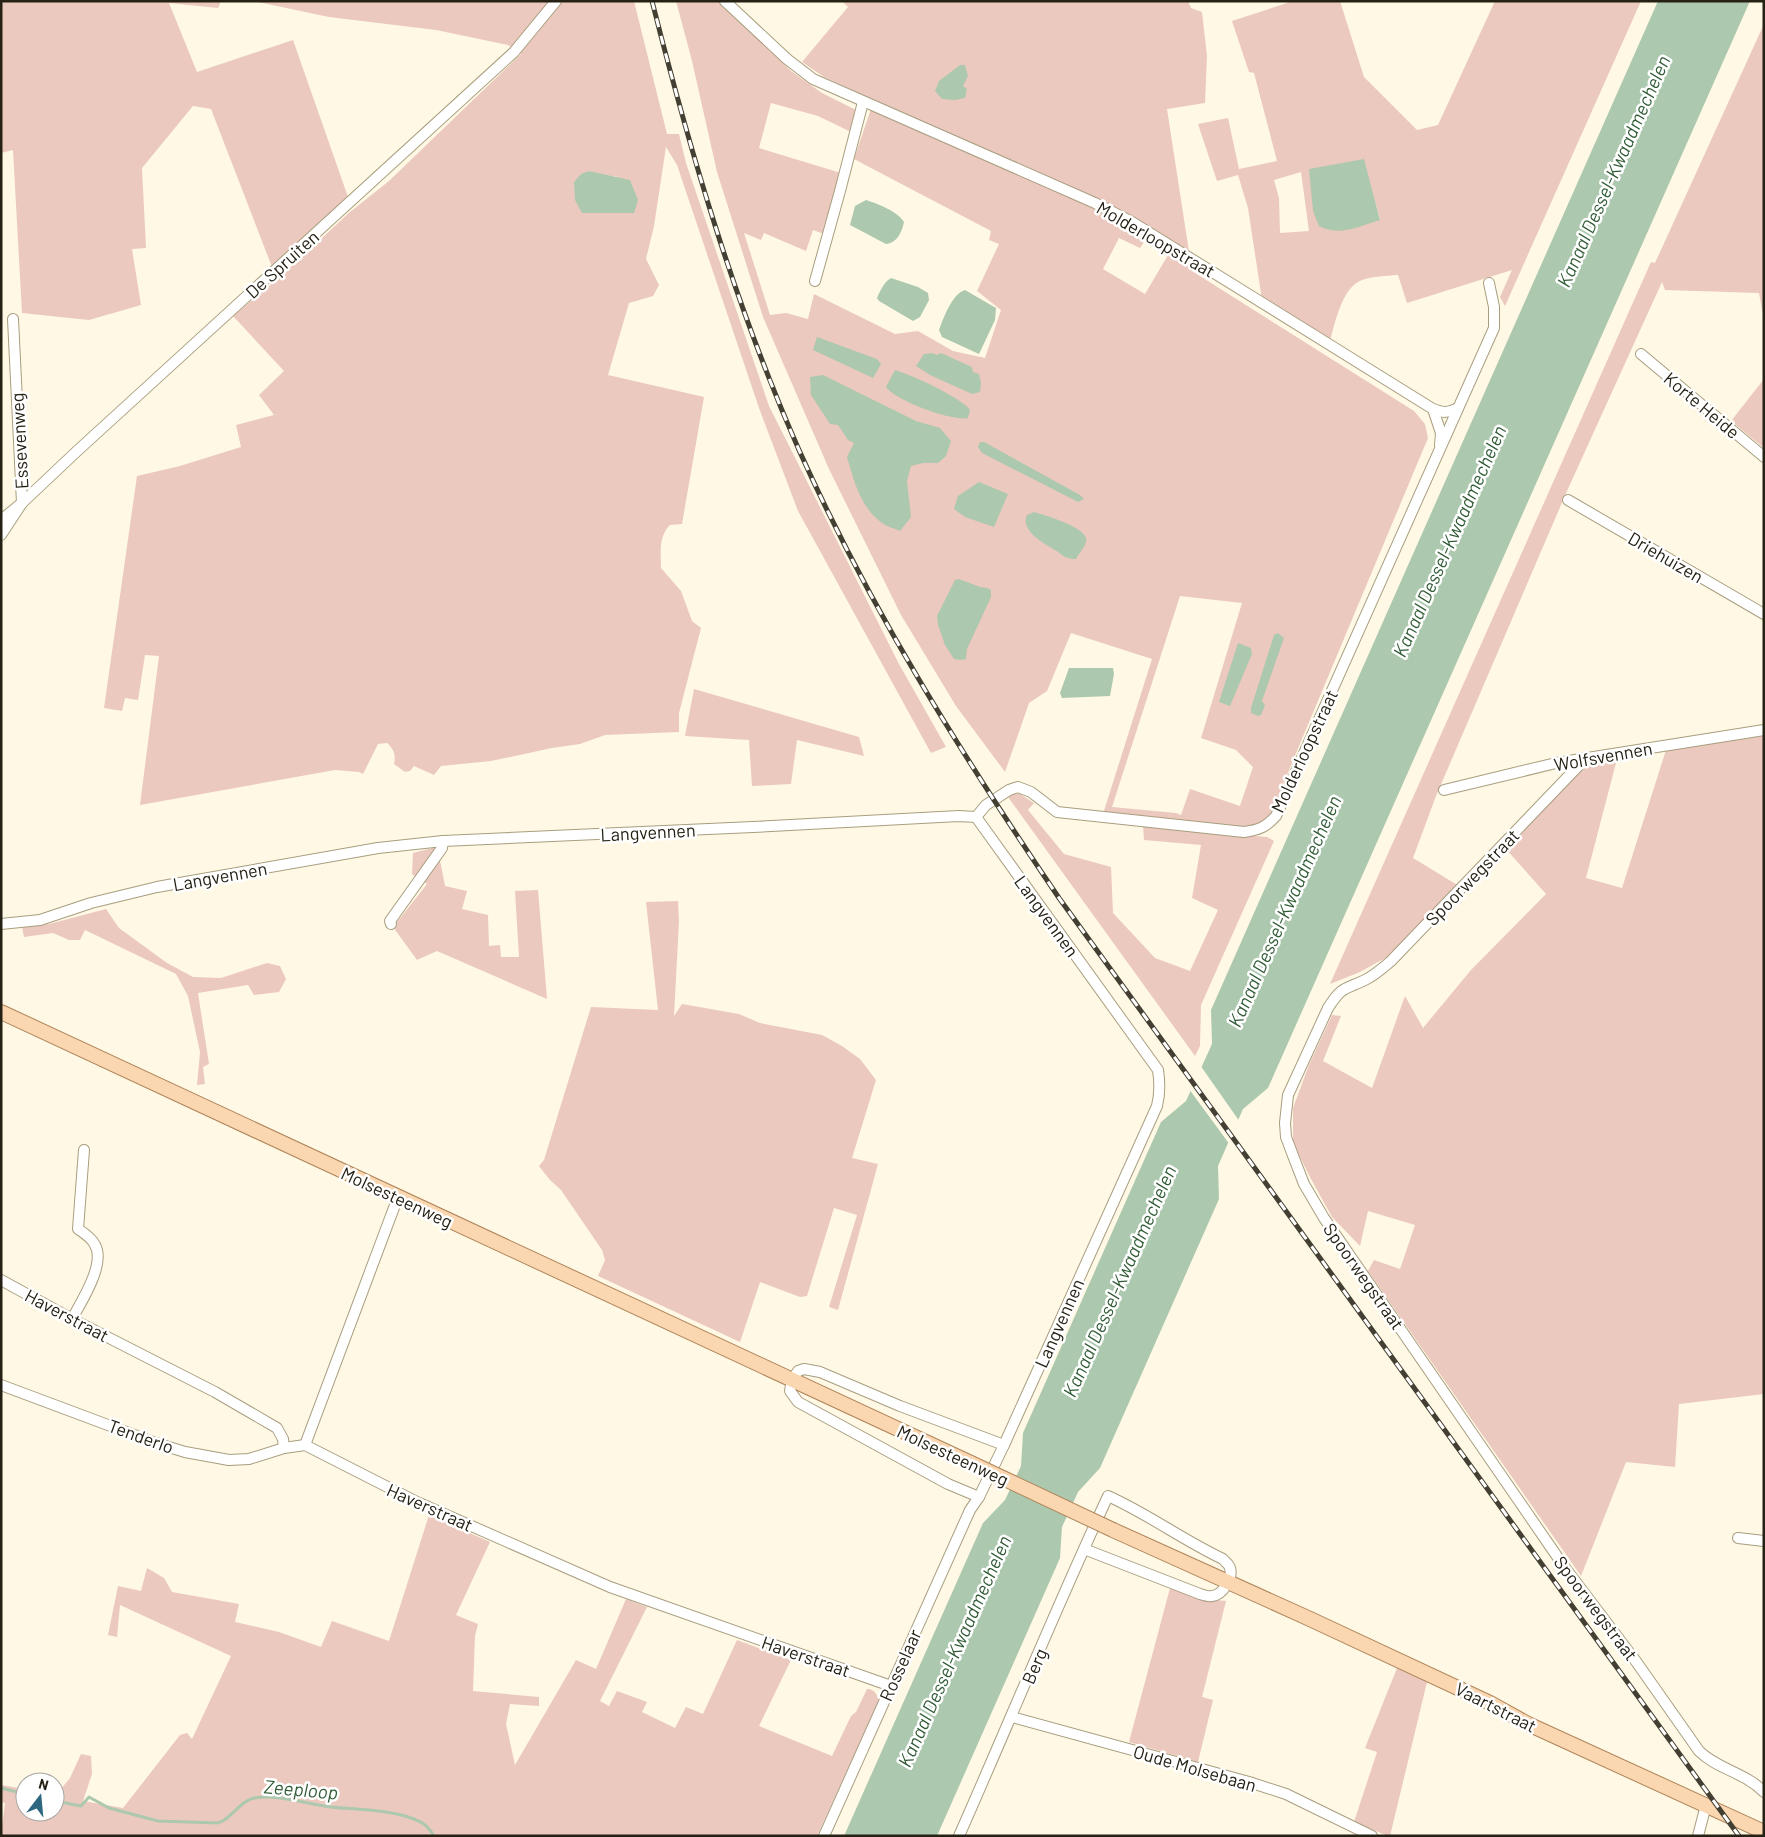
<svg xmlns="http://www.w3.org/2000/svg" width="1765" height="1837" viewBox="0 0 1765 1837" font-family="Barlow,sans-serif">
<rect width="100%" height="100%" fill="#fff8e4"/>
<!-- green -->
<g fill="#ecc9be" fill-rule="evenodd">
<polygon points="1,1 221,1 218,8 169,3 197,72 293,40 348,197 272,267 211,109 193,106 142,168 146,248 132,249 141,305 89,320 22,313 13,150 1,153"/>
<path d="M 253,1 L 634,1 L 667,134 L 679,134 L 686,163 L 769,406 L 899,664 L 946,747 L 931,753 L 798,511 L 759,408 L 677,165 L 666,147 L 654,226 L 646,259 L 659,285 L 653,296 L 629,303 L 608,375 L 704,397 L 682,524 L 670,525 C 658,537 661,553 661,568 L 681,591 L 692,621 L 701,628 L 679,713 L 679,732 L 605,735 L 580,744 L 552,748 L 491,761 L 441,766 L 434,775 L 414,766 L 410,771 L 405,772 L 394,764 C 396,755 394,749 387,743 L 378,744 L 363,774 L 359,772 L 335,770 L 140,805 L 159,656 L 145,655 L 138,700 L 125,698 L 122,711 L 104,708 L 137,476 L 180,466 L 241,447 L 236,425 L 274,415 L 259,395 L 284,371 L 233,316 L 281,276 L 350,212 L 389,181 L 521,54 L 508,45 L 436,30 L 329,17 ZM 589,171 L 604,175 L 619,177 L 574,182 Z"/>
<path d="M 676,1 L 719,1 L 791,71 L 822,93 L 856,110 L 851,132 L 818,116 L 771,103 L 759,148 L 841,173 L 824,234 L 813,230 L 806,251 L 764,233 L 761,240 L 744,233 L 770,315 L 786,313 L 808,319 L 814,294 L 895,334 L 918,331 L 953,351 L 985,358 L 1001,310 L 977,291 L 999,244 L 989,240 L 991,231 L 854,159 L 874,100 L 824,77 L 802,62 L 848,7 L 842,1 L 1188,1 L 1191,8 L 1202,12 L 1207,56 L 1205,103 L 1167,109 L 1192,271 L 1414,411 L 1425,424 L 1428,438 L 1266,825 L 1239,827 L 1103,814 L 1152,659 L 1071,633 L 1047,691 L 1029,703 L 1005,772 L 956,706 L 901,615 L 829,469 L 763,317 L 717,172 L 692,61 ZM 1151,231 L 1174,245 L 1145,294 L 1103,269 L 1119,238 L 1140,248 ZM 1180,596 L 1242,603 L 1201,738 L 1236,750 L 1253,767 L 1240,806 L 1190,789 L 1181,815 L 1176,813 L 1112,807 Z"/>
<path d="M 1293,1 L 1340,1 L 1364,77 L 1417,130 L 1438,125 L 1495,1 L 1641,1 L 1505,306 L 1500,297 L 1512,270 L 1407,303 L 1398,275 C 1386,276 1373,276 1362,280 C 1342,287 1335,323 1330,341 L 1262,300 L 1248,208 L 1238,175 L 1217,181 L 1198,124 L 1228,118 L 1239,169 L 1277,161 L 1254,73 L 1249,72 L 1232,21 ZM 1363,159 L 1380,219 L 1364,224 ZM 1301,172 L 1309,231 L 1280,233 L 1279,198 L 1274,180 Z"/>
<polygon points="1764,24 1764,320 1759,293 1665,290 1662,282 1567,491 1436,796 1413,858 1459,886 1387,957 1360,972 1330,984 1651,262 1655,263"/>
<polygon points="1764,379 1764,448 1731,421"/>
<polygon points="694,689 859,737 864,756 797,740 791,784 752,786 749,740 685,736"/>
<polygon points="1764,736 1764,1394 1679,1404 1675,1467 1626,1462 1581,1576 1368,1271 1374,1260 1400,1269 1415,1225 1368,1211 1360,1246 1332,1217 1311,1179 1293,1143 1293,1108 1309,1065 1332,1015 1341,1016 1323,1061 1372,1088 1405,996 1423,1028 1471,970 1546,894 1505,848 1585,764 1617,759 1586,878 1622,888 1666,750"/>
<polygon points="1011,794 1020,794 1034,803 1028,810 1064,854 1111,867 1113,913 1155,958 1190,971 1218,910 1192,898 1201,845 1144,840 1143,826 1267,837 1274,841 1201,1005 1200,1046 1195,1056 1008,797"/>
<polygon points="436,847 441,865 445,886 467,891 462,909 488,915 489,946 500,945 501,957 519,957 515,891 538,890 547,999 437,951 417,960 393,927 427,884 412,874 413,853"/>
<polygon points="678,901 679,921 674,1016 682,1004 739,1014 760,1023 822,1035 842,1046 860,1059 876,1080 852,1158 878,1164 838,1310 829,1307 857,1215 834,1208 807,1296 800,1297 760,1282 740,1342 598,1276 605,1260 602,1250 561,1190 550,1180 539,1166 544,1160 591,1007 658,1010 646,902"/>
<polygon points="106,909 119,928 167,963 193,977 221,978 267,963 280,966 286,979 279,992 254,995 248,985 198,993 209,1064 203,1067 205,1084 197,1085 200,1052 188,996 176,974 85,930 80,940 69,940 53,933 24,937 22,927 49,924"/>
<path d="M 429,1515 L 490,1542 L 456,1615 L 478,1624 L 475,1636 L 473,1691 L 539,1697 L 539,1706 L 510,1704 L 506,1724 L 515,1765 L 576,1660 L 596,1669 L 626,1599 L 647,1607 L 600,1701 L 609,1706 L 617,1691 L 647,1702 L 642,1712 L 675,1728 L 686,1707 L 703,1714 L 737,1640 L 791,1660 L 759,1726 L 832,1756 L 851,1716 L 856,1712 L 867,1689 C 875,1689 877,1695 879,1701 L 817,1836 L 1,1836 L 5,1803 L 1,1802 L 1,1785 L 25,1789 L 25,1812 L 55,1812 L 55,1791 L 60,1790 L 70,1778 L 81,1754 L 91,1756 L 92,1774 L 83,1801 L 123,1808 L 180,1735 L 187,1733 L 192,1739 L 231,1656 L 120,1605 L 117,1637 L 108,1635 L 118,1586 L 141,1591 L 147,1568 L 164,1578 L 172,1592 L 239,1604 L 235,1622 L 279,1632 L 321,1647 L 332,1621 L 389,1641 Z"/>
<polygon points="1170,1588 1198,1598 1226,1601 1202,1697 1213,1700 1198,1762 1129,1742"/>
<polygon points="1397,1668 1427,1682 1390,1836 1388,1836 1354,1822 1377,1752 1365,1748"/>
</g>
<!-- water -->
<g fill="#acc8ae">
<polygon points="1658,1 1750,1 1268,1088 1243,1109 1218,1166 1219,1199 1100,1468 1078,1492 1062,1527 1060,1558 937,1836 844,1836 983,1523 1005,1500 1021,1466 1023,1433 1161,1122 1186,1101 1212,1044 1211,1010"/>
<polygon points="960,65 965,65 968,76 963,86 967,89 965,98 955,100 942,99 935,91 939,81"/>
<path d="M 1364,159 L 1380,220 C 1359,226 1340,237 1319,226 L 1313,211 L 1309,169 Z"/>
<polygon points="589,171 630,180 638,200 634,213 582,213 575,200 574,182 581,174"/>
<path d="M 866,200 C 878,204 897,211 904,222 C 902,232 897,243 886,244 L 850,225 L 855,206 Z"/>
<path d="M 891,278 L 918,287 L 928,293 L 929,300 L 920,317 L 913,321 L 879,301 L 877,298 C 880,291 884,282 891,278 Z"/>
<path d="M 965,290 L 996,308 L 995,320 L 979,354 L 942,337 L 939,330 C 944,317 952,294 965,290 Z"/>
<polygon points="817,337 877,359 881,364 873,378 813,350"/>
<polygon points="932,353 937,355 941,353 972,367 973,372 979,374 981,383 980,392 972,394 930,375 916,366 924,354"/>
<path d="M 895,370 C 910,374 962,398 970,410 L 968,418 C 953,422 894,400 886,387 Z"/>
<path d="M 823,375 L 916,421 L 940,428 L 951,441 L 946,456 L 938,463 L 923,463 L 911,466 L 907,481 L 911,517 L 900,531 C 894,528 887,527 882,523 C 860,507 854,481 847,457 L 854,443 L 848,440 L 838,425 L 830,424 L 811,395 L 810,377 Z"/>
<polygon points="980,442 984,442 1080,495 1084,499 1078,502 982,453 978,447"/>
<polygon points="979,482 1008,494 994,527 965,517 954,509 958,496"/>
<path d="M 1034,512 C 1045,515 1082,526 1086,538 C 1088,544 1079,553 1076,559 C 1073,559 1071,559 1068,558 C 1064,557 1061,554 1058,552 C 1047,545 1019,531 1027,515 Z"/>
<polygon points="959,579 980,587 987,588 991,590 991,597 967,649 966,659 961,660 954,659 945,645 938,625 937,616 955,580"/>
<polygon points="1278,633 1284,638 1262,701 1265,705 1261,715 1258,716 1251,713 1251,708 1274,635"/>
<polygon points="1238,643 1251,648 1252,654 1230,706 1219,702"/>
<polygon points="1069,668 1113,668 1114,674 1110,696 1062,698 1060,693"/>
</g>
<!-- pier -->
<polygon fill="#fff8e4" points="1200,1065 1240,1122 1230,1145 1189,1089"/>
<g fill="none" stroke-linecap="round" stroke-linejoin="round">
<!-- stream -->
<g stroke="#acc8ae" stroke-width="3">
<polyline points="1,1788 25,1794"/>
<path d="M 55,1801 L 81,1806 L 89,1797 L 109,1808 L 158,1821 L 217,1823 C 229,1822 239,1801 254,1798 C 277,1794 308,1804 331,1807 C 358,1810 388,1809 414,1819 C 424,1823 429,1827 434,1836"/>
</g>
<defs>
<g id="minor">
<polyline points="725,1 787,59 813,79 1095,203 1132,222 1433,409 1441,433 1440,445"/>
<polyline points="815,281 840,191 863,102"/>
<polyline points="1641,354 1764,457"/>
<path d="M 1433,409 C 1443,413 1448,413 1458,408"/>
<polyline points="1568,500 1764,614"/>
<polyline points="1,520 22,503 76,452 514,52 556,1"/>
<polyline points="1,535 22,503 13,319"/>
<path d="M 1585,759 L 1391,961 C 1383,968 1375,975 1365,980 C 1344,990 1342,986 1328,1008 L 1288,1095 L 1285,1123 L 1286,1137 L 1292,1153 L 1304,1184 L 1324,1218 L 1563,1565 L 1635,1660 L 1699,1751 C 1717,1769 1746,1773 1764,1792"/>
<polyline points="1444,790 1556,763 1764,730"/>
<path d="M 976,817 L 986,805 L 1009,790 L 1018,787 L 1031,792 L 1057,812 L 1244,832 C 1259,830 1266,827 1276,816 L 1494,328 L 1494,307 L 1489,283"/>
<polyline points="1,924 40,920 91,903 157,887 378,848 443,841 753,827 959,816 976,817"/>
<polyline points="391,924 390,921 442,848 443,841"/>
<polyline points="1,1280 72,1319 215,1392 277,1428 283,1439 284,1448"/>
<path d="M 72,1319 C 81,1302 106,1264 95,1245 C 92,1238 84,1233 78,1229 L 84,1150"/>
<polyline points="1,1385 156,1443 185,1452 229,1460 249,1459 284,1448 305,1445 417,1502 610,1587 891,1686"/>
<polyline points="305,1445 398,1197"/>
<polyline points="979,1497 948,1484 798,1402 790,1391 792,1380 798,1371 804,1369 820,1372 900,1406 1004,1445"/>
<polyline points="1738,1538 1764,1541"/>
<polyline points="1012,1717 1249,1782 1286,1794 1372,1836"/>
<path d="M 824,1836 L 970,1510 L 979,1497 L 1004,1445 L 1157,1106 C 1160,1094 1160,1083 1158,1070 L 976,817"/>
<path d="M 959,1836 C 1009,1723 1056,1608 1108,1496 C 1148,1514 1183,1540 1223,1559 C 1225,1562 1229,1564 1230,1568 C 1233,1578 1223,1595 1212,1596 C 1209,1597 1203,1595 1200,1594 L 1084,1549"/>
<polyline points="1698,1836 1706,1805"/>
</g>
<g id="major">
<polyline points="1,1012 971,1463"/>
<polyline points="1113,1530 1310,1619 1490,1703 1528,1724 1764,1832"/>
</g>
</defs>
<!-- minor casing -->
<use href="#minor" stroke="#a89e7f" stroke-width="12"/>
<!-- major casing -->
<use href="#major" stroke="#ae8459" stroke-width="16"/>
<!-- minor -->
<use href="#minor" stroke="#fff" stroke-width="10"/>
<!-- major -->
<use href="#major" stroke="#fad6b1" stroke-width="14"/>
<defs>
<path id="rail" d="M 652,1 C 691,155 735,305 799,450 C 870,609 962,755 1059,898 L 1739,1836"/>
</defs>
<!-- rail casing -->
<use href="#rail" stroke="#433f32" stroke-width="5"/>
<!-- rail -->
<use href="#rail" stroke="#fff" stroke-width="3" stroke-dasharray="9" stroke-linecap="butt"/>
<defs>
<polyline id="major-bridge" points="971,1463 1113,1530"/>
</defs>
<!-- major-bridge casing -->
<use href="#major-bridge" stroke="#ae8459" stroke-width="16" stroke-linecap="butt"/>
<!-- major-bridge -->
<use href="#major-bridge" stroke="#fad6b1" stroke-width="14"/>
</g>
<g text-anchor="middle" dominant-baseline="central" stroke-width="5" stroke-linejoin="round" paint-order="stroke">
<!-- street labels -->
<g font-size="18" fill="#252115" stroke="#fff">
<text transform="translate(1156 239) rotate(30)">Molderloopstraat</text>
<text transform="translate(282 264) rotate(-42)">De Spruiten</text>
<text transform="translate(1702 405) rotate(40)">Korte Heide</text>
<text transform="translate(19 441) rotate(-93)">Essevenweg</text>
<text transform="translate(1666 557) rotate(30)">Driehuizen</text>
<text transform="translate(1304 751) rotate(-65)">Molderloopstraat</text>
<text transform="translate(1603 756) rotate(-10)">Wolfsvennen</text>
<text transform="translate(648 832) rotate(-3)">Langvennen</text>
<text transform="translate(220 876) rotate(-10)">Langvennen</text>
<text transform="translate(1472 877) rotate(-46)">Spoorwegstraat</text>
<text transform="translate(1047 916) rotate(54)">Langvennen</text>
<text transform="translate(397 1197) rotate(25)">Molsesteenweg</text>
<text transform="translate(1364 1276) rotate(55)">Spoorwegstraat</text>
<text transform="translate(67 1315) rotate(28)">Haverstraat</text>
<text transform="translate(1059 1323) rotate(-66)">Langvennen</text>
<text transform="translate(141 1436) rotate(20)">Tenderlo</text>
<text transform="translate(953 1455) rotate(25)">Molsesteenweg</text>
<text transform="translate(430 1507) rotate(24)">Haverstraat</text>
<text transform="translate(1596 1608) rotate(53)">Spoorwegstraat</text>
<text transform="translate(806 1656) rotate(19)">Haverstraat</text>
<text transform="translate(900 1665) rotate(-66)">Rosselaar</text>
<text transform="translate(1034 1666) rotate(-67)">Berg</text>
<text transform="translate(1496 1707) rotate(27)">Vaartstraat</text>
<text transform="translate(1195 1768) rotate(16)">Oude Molsebaan</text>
</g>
<!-- water labels -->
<g font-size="19" font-style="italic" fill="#315c36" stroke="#fff">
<text transform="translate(1613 171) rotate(-66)">Kanaal Dessel-Kwaadmechelen</text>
<text transform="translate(1449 541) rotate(-66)">Kanaal Dessel-Kwaadmechelen</text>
<text transform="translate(1284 911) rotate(-66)">Kanaal Dessel-Kwaadmechelen</text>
<text transform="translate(1119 1281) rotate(-66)">Kanaal Dessel-Kwaadmechelen</text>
<text transform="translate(954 1651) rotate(-66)">Kanaal Dessel-Kwaadmechelen</text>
<text transform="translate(301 1789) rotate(5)">Zeeploop</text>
</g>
</g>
<!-- border -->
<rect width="1765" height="1837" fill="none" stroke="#252115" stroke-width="5"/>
<!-- north arrow -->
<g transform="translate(40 1797) rotate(16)"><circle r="24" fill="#ffffff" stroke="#a8a6a1"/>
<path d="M0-4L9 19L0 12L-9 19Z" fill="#2c667f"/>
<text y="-8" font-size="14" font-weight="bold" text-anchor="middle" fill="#252115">N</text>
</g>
</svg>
